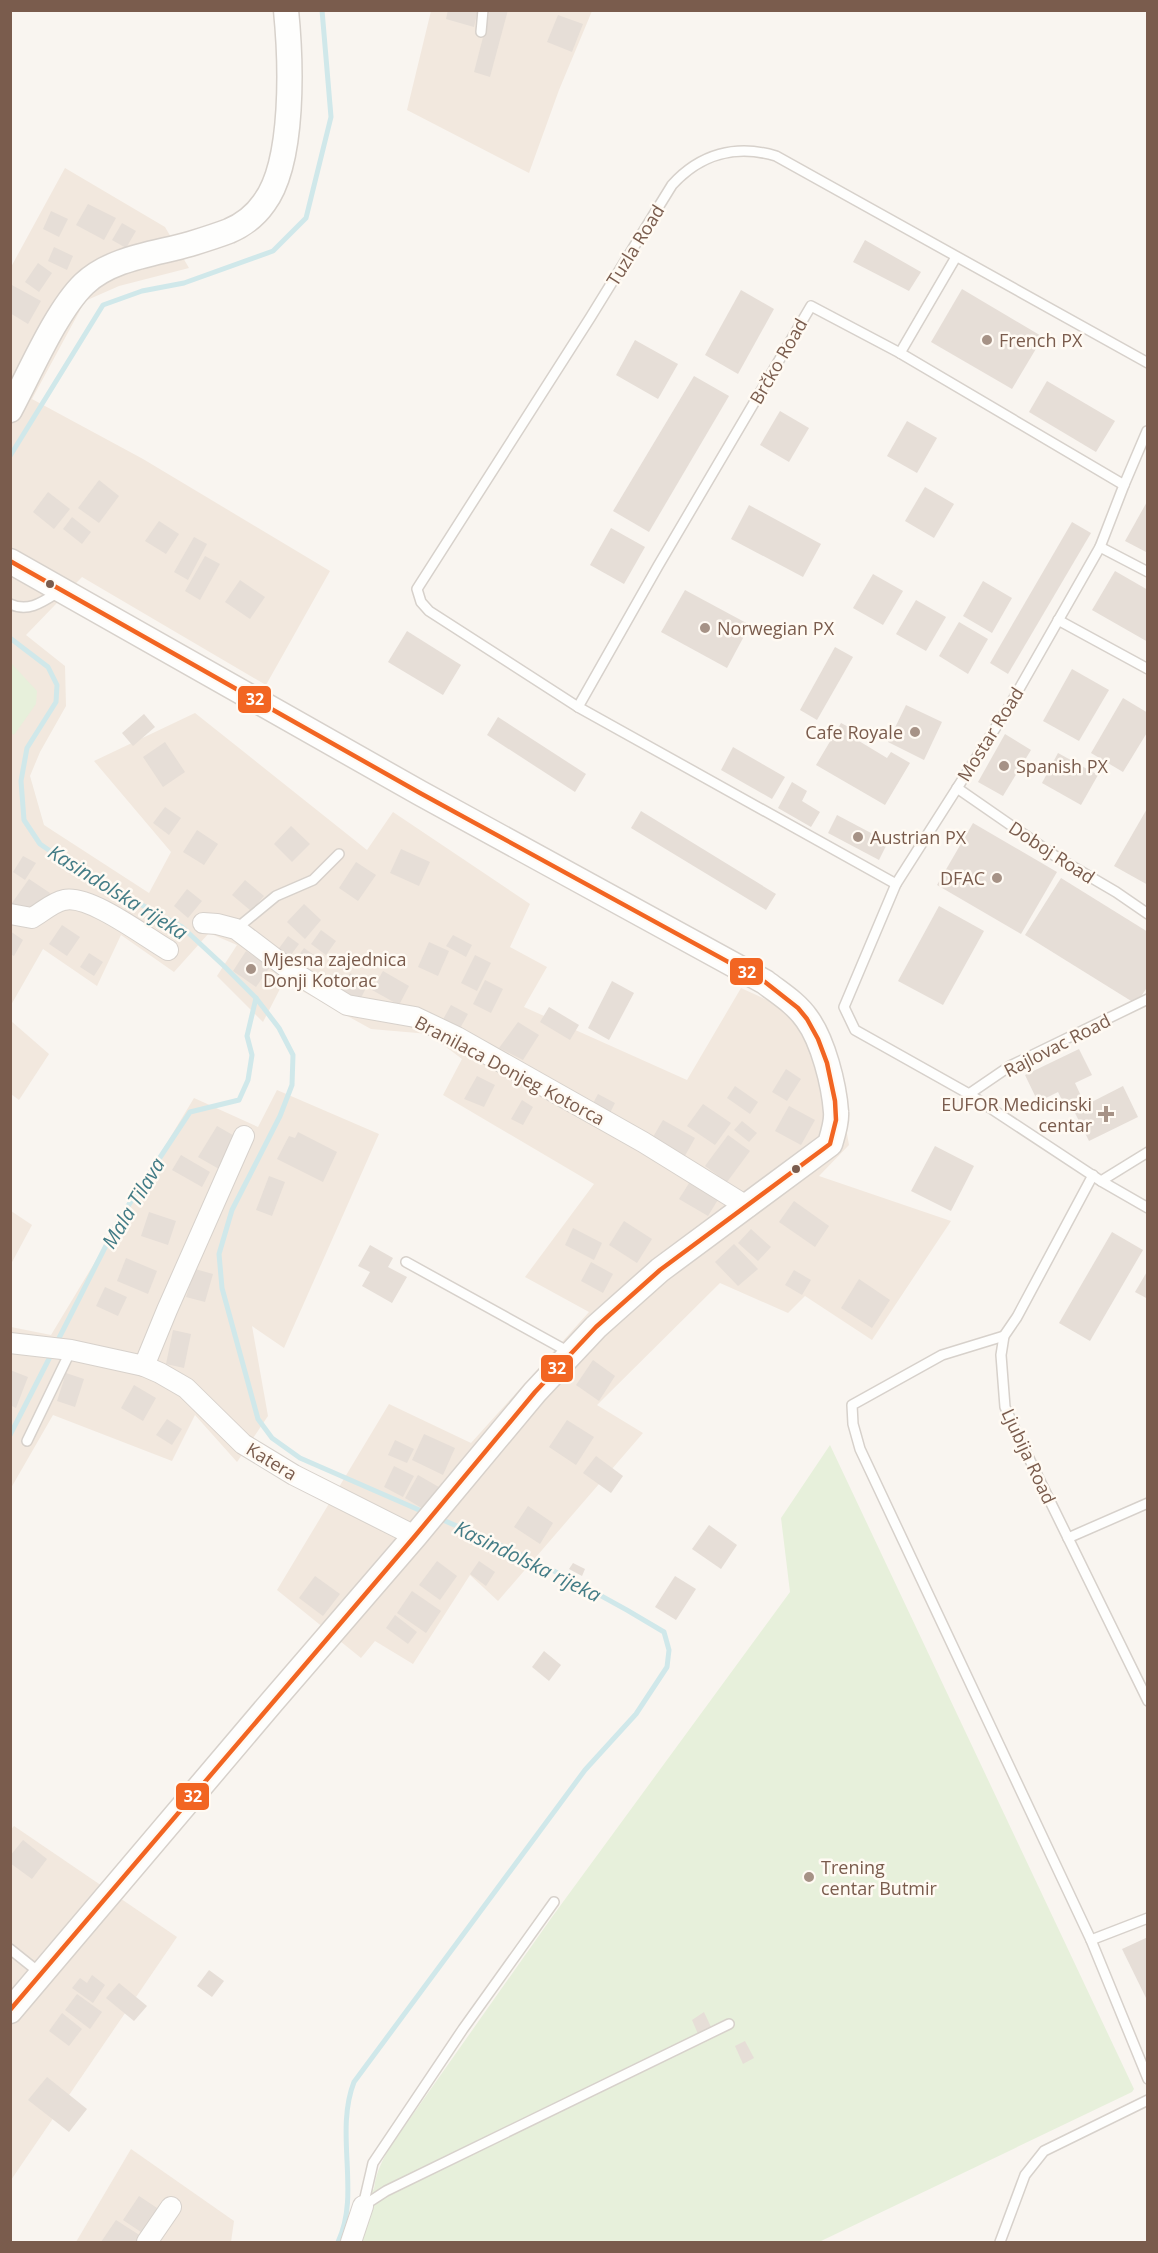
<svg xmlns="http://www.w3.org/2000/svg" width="1158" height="2253" viewBox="0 0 1158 2253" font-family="'Open Sans',sans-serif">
<rect width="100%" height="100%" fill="#f9f5f0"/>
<!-- residential -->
<g fill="#f2e8de">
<polygon points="431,11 592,11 559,90 529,173 407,110"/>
<polygon points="65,168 165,227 189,268 119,286 85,301 32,399 143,459 330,571 266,685 82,577 26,635 65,666 66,706 40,752 30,776 44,825 149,893 171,852 94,761 195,713 367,850 393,812 530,904 510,947 547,967 524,1007 687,1080 741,988 828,1028 849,1145 819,1176 951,1221 872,1340 805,1296 788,1313 720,1283 597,1405 643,1433 498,1601 470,1575 413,1664 375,1641 361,1658 277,1590 389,1404 471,1443 589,1312 525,1277 594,1184 443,1095 462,1059 429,1034 371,1029 284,981 263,1022 217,976 237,945 209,933 174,972 121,935 97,986 43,949 11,1005 11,267"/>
<polygon points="11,1021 49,1054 19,1100 11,1094"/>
<polygon points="277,1090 379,1134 284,1348 252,1326 268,1416 237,1462 195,1415 172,1461 53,1415 11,1488 11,1327 51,1335 194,1098 258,1127"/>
<polygon points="11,1211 32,1225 11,1264"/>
<polygon points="14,1826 177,1937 11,2180 10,1831"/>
<polygon points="131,2149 234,2221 231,2242 76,2242"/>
</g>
<!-- green -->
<g fill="#e7f0db">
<polygon points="11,663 37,691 36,704 14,735 11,733"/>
<path d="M 830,1445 L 1134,2089 L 1132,2092 L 819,2242 L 344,2242 L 355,2204 L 374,2189 C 376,2171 383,2159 392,2144 L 552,1917 L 790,1592 L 781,1518 Z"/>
</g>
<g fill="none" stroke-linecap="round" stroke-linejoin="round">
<!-- stream -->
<g stroke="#d0e8ea" stroke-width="5">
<polyline points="10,456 103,305 142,291 184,283 273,251 306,218 331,117 322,10"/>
<polyline points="10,638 48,667 57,685 56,702 27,748 21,781 24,820 40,844 78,870 182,927 224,966 256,998 279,1028 293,1055 292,1085 280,1116 232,1210 219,1254 222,1288 258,1419 272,1438 300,1458 426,1513"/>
<polyline points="56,1344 120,1218 190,1112 239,1100 248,1080 252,1055 247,1036 256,998"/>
<polyline points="10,1435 52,1353"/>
<path d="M 338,2242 C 361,2194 334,2133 354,2082 L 585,1770 L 636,1714 L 667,1667 L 669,1650 L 664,1632 C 592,1588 515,1550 438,1518"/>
</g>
</g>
<!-- building -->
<g fill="#e6ded7">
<polygon points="448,10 478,10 474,27 446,19"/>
<polygon points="490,10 508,10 490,77 474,72"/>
<polygon points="558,15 583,24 572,52 547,42"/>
<polygon points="88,204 116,218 104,240 76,225"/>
<polygon points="51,211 68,219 59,237 43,229"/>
<polygon points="122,223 136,231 126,248 112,240"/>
<polygon points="865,240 921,272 909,291 853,262"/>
<polygon points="54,247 73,256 67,270 48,261"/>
<polygon points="38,263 52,273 39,292 25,282"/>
<polygon points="10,284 41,301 28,324 10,313"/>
<polygon points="962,289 1043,337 1012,389 931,342"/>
<polygon points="741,290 774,309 738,374 705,355"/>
<polygon points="635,340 678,364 658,399 616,375"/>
<polygon points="694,376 729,396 649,532 613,511"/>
<polygon points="1047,381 1115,421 1096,452 1029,412"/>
<polygon points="780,411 809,428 789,462 760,445"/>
<polygon points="907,421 937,438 917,473 887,456"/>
<polygon points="99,480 119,496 99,523 78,508"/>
<polygon points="925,487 954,504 934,538 905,521"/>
<polygon points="48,492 70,509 54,529 33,512"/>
<polygon points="1148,500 1148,553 1125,541"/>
<polygon points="749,505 821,544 803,577 731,539"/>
<polygon points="72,517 91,532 82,544 63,529"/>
<polygon points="159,521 179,534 166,554 145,541"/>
<polygon points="1072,522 1091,533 1008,674 990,663"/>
<polygon points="611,528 645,547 624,584 590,565"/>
<polygon points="194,537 207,544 188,580 174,572"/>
<polygon points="205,556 220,564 200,600 185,591"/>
<polygon points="1115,571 1148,590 1148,642 1092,610"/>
<polygon points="873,574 903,591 883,625 853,608"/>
<polygon points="240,580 265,597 250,619 225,602"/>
<polygon points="983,581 1012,598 992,633 963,616"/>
<polygon points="685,590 750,625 727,668 661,632"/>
<polygon points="916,600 946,617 926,651 896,634"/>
<polygon points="959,622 988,639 968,674 939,656"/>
<polygon points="407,631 461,665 443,695 388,662"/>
<polygon points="835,647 853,657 817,720 800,710"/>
<polygon points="1072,669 1109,690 1079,741 1043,721"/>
<polygon points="1123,698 1148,713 1148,731 1123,772 1091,753"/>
<polygon points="906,705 942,722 924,760 888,742"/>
<polygon points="144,714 155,727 133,746 122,733"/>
<polygon points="498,717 586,774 575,792 487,735"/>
<polygon points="841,723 858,732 854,738 887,758 891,752 910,763 885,805 816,765"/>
<polygon points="1005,734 1031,750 1003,796 978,782"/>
<polygon points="165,742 185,772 163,787 143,757"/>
<polygon points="733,747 785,777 772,799 721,770"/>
<polygon points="1058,753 1098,775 1081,805 1042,783"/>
<polygon points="792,782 807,791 802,801 820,812 811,827 778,808"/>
<polygon points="165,807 181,818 169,835 153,823"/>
<polygon points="1148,807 1148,885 1114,866"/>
<polygon points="641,811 776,894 766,910 631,828"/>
<polygon points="837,815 888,842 879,860 828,833"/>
<polygon points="973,823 1057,872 1021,934 937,885"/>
<polygon points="291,826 310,844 292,862 274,844"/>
<polygon points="197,830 218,844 204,865 183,852"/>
<polygon points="401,849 430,862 419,886 390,873"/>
<polygon points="23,856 36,863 25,880 13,872"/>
<polygon points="356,862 376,875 358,901 339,888"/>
<polygon points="1061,878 1148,932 1148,986 1136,1004 1025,935"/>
<polygon points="29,879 50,893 33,917 12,903"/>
<polygon points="245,880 264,896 251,911 232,895"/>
<polygon points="187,889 202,901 188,918 174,906"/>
<polygon points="304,904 321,920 305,939 287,922"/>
<polygon points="939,906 984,931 943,1005 898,981"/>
<polygon points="62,925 80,937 67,956 49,944"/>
<polygon points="321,930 336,941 326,955 311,944"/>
<polygon points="10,931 23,940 14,956 10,954"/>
<polygon points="453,935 472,945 466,957 446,946"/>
<polygon points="288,936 299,944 288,959 277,951"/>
<polygon points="429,942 449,951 438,976 418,967"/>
<polygon points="304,948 314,955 304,970 293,963"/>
<polygon points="246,951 270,967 256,987 233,971"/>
<polygon points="89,953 103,962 94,976 80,967"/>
<polygon points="475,955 491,963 477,991 461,983"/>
<polygon points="383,971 409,986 399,1005 372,990"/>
<polygon points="350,973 369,982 359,1002 340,993"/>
<polygon points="485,980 503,989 491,1013 473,1004"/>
<polygon points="612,981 634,993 609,1040 588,1028"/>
<polygon points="451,1005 468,1014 458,1032 441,1023"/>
<polygon points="549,1007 579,1025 570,1040 540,1022"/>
<polygon points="518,1022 539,1035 523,1060 499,1048"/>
<polygon points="1079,1049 1092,1075 1075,1083 1081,1096 1064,1104 1058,1092 1038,1102 1025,1075"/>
<polygon points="786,1069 801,1079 787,1101 772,1092"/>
<polygon points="477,1076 495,1085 484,1107 464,1099"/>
<polygon points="735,1086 758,1102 750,1114 727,1098"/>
<polygon points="1123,1086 1138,1117 1089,1141 1074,1111"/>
<polygon points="598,1094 615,1103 609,1115 592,1105"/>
<polygon points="522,1100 533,1107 523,1125 511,1119"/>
<polygon points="703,1104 731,1123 715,1145 687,1126"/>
<polygon points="789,1106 815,1120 801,1145 775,1131"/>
<polygon points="663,1120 695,1138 682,1161 650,1142"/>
<polygon points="742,1121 757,1133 749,1142 734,1130"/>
<polygon points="217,1126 238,1138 219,1169 198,1157"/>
<polygon points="298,1132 337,1152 323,1182 277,1159 289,1136 295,1138"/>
<polygon points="728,1135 750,1151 727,1182 705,1166"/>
<polygon points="935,1146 974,1166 951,1211 911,1191"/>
<polygon points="181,1155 210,1172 202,1187 172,1170"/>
<polygon points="269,1176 285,1182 272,1216 256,1210"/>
<polygon points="691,1180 719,1198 708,1216 679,1199"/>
<polygon points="794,1201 829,1226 815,1247 779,1222"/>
<polygon points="149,1212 176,1221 168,1245 141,1236"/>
<polygon points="624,1221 652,1239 637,1263 609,1245"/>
<polygon points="573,1228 602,1243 594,1260 565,1245"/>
<polygon points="751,1229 771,1247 758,1261 738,1243"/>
<polygon points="1112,1232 1143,1250 1090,1341 1059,1323"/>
<polygon points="734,1244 758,1269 738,1286 715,1262"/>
<polygon points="370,1245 393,1258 388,1267 407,1277 392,1303 362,1286 370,1272 358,1266"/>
<polygon points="126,1258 157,1271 148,1294 117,1281"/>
<polygon points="591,1262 613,1274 603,1293 581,1281"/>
<polygon points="195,1269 213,1274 205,1302 186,1297"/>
<polygon points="794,1270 811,1280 802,1295 785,1285"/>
<polygon points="1148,1270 1148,1299 1135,1292"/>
<polygon points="859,1279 890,1300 872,1328 841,1308"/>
<polygon points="105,1287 127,1297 118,1316 96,1306"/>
<polygon points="173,1330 191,1334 184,1368 166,1364"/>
<polygon points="593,1360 615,1376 599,1401 576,1385"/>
<polygon points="10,1370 28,1377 16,1408 10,1405"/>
<polygon points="66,1373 84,1379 75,1407 57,1401"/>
<polygon points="134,1385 156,1398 143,1421 121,1408"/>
<polygon points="167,1419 182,1429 172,1445 156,1435"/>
<polygon points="567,1420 594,1437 576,1465 549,1447"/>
<polygon points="424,1434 455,1448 443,1475 412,1460"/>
<polygon points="395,1440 414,1449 407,1463 388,1455"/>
<polygon points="596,1456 623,1476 611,1493 583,1473"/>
<polygon points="394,1466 414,1476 403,1497 384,1487"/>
<polygon points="418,1475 444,1490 430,1513 405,1498"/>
<polygon points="528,1506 553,1523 540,1544 514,1527"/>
<polygon points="709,1525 737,1545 721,1569 692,1549"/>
<polygon points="437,1561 457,1576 440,1600 419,1585"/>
<polygon points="479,1561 495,1572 486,1586 470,1574"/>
<polygon points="573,1563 585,1569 582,1576 569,1569"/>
<polygon points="315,1576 340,1594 323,1616 299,1598"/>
<polygon points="675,1576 696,1589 676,1620 655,1607"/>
<polygon points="412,1591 441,1611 426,1633 397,1613"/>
<polygon points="395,1615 417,1632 408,1644 386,1628"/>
<polygon points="544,1651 561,1665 549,1681 532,1667"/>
<polygon points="23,1840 47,1859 32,1879 10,1863 10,1856"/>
<polygon points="1148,1937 1148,2002 1122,1949"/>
<polygon points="209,1970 224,1981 212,1997 197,1986"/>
<polygon points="92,1975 105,1985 93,2003 72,1988 80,1978 87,1983"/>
<polygon points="119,1983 147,2006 134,2021 106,1998"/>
<polygon points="77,1994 102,2012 90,2029 65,2010"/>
<polygon points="704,2012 711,2027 698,2034 692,2020"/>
<polygon points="62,2013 82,2029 69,2046 49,2031"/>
<polygon points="745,2041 754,2058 743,2064 735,2046"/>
<polygon points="47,2077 87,2109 69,2132 28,2100"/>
<polygon points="139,2196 160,2210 144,2234 123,2220"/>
<polygon points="116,2220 144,2238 141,2242 101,2242"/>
</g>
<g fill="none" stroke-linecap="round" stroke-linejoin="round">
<defs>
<g id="service">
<polyline points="481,32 483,10"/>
<polyline points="900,353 956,257"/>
<polyline points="1124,485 1147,431"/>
<polyline points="1100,547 1148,572"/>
<path d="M 10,604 C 29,613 44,601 60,591"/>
<polyline points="1058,620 1148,669"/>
<polyline points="578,707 658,566 811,306 900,353 1124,485 1100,547 1010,705 896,884 844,1007 855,1030 969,1094 1101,1181 1148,1208"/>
<polyline points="957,788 1058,858 1116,892 1148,914"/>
<path d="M 896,884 L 578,707 L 429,611 L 421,602 L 417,589 L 590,318 L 672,185 C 700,154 736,144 776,156 L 1148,363"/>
<polyline points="236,929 276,896 313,880 339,854"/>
<polyline points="969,1094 1010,1066 1148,999"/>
<polyline points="1093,1175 1017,1317 1004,1336 1001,1355 1005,1407 1019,1438 1148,1701"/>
<polyline points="1101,1181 1148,1152"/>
<polyline points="406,1262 569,1352"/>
<polyline points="1004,1336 942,1355 852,1405 853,1424 860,1449 1091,1940 1148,2079"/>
<polyline points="27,1441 71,1350"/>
<polyline points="1068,1538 1148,1503"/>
<polyline points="1091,1940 1148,1918"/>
<polyline points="10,1949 40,1973"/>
<polyline points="363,2206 386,2191 729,2024"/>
<polyline points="363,2206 373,2163 463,2029 554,1902"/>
<polyline points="1000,2242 1025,2175 1044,2151 1148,2100"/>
</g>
<g id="minor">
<path d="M 10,914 L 32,918 C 41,913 53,902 64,900 C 89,894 144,936 168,950"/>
<polyline points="203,923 217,924 236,929 290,970 347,1005 415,1017 457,1037 643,1142 748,1207"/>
<polyline points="10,1343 71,1350 144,1366 160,1373 186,1388 243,1444 294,1475 415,1536"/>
<polyline points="144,1366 167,1310 244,1136"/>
<polyline points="147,2242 171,2207"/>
<polyline points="351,2242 363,2206"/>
</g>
<g id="tertiary">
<path d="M 10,410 C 29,375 56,311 84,284 C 111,258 155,254 190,244 C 203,240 216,236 229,231 C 243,225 255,216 264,203 C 295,162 291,60 286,10"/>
<path d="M 10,561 L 420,793 L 765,982 C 779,993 796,1003 807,1019 C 823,1041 834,1084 836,1112 C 837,1122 833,1134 830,1144 L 660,1270 L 596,1327 L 535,1392 L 415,1536 L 271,1703 L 10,2011"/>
</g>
</defs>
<!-- service casing -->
<use href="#service" stroke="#d7d1cb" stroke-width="12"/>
<!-- minor casing -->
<use href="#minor" stroke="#d7d1cb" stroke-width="22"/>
<!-- tertiary casing -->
<use href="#tertiary" stroke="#d7d1cb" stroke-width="27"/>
<!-- service -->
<use href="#service" stroke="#fefefd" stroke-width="9"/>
<!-- minor -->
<use href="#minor" stroke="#fefefd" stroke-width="20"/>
<!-- tertiary -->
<use href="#tertiary" stroke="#fefefd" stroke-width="24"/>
<defs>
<polyline id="bus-1" points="10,561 420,793 765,982 798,1008 807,1019 818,1039 827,1063 835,1101 836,1120 830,1144 660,1270 596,1327 535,1392 415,1536 10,2010"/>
</defs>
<!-- bus-1 casing -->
<use href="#bus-1" stroke="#fffaf3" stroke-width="9"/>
<!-- bus-1 -->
<use href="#bus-1" stroke="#f26522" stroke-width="4.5"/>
</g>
<!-- markers -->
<g fill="#a69286" stroke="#fffaf3" stroke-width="2">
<circle cx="987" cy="340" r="6"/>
<circle cx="705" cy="628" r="6"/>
<circle cx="915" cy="732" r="6"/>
<circle cx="1004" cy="766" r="6"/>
<circle cx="858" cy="837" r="6"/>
<circle cx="997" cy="878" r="6"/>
<circle cx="251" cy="969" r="6"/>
<path d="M1103 1105h6v6h6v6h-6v6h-6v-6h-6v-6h6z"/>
<circle cx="809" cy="1877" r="6"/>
</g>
<g fill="#7a5c4d" stroke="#fffaf3" stroke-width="2">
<circle cx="50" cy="584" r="5"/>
<circle cx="796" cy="1169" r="5"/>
</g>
<g text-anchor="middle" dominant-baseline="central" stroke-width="5" stroke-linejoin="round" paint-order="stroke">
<!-- street labels -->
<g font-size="18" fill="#7a5c4d" stroke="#fffaf3">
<text transform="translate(635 245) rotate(-58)">Tuzla Road</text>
<text transform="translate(778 361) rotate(-60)">Brčko Road</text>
<text transform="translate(990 734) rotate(-58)">Mostar Road</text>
<text transform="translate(1052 852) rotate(33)">Doboj Road</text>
<text transform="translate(1057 1045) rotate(-27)">Rajlovac Road</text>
<text transform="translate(510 1070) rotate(28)">Branilaca Donjeg Kotorca</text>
<text transform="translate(1029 1456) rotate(65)">Ljubija Road</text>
<text transform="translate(272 1461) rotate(31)">Katera</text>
</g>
<!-- poi labels -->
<g font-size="18" fill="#7a5c4d" stroke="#fffaf3" text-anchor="start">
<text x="999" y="340">French PX</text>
<text x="717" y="628">Norwegian PX</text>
<text x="903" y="732" text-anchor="end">Cafe Royale</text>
<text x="1016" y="766">Spanish PX</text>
<text x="870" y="837">Austrian PX</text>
<text x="985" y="878" text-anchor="end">DFAC</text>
<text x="263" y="959">Mjesna zajednica<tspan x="263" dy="21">Donji Kotorac</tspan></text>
<text x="1092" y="1104" text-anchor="end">EUFOR Medicinski<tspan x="1092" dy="21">centar</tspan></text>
<text x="821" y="1867">Trening<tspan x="821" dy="21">centar Butmir</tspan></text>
</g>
<!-- water labels -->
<g font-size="20" font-style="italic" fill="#437c86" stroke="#fffaf3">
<text transform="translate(118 892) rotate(32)">Kasindolska rijeka</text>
<text transform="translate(133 1203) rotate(-59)">Mala Tilava</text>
<text transform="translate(528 1561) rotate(26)">Kasindolska rijeka</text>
</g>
</g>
<g stroke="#fffaf3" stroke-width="2">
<rect x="237" y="685" width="35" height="29" rx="6" fill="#f26522"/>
<rect x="729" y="957" width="35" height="29" rx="6" fill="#f26522"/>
<rect x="540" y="1354" width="34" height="29" rx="6" fill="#f26522"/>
<rect x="175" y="1782" width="35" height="29" rx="6" fill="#f26522"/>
</g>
<g font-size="16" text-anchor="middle" font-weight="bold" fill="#fff">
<text x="255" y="705">32</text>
<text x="747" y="978">32</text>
<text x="557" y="1374">32</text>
<text x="193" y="1802">32</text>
</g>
<!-- border -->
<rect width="1158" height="2253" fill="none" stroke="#7a5c4d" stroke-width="24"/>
</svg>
